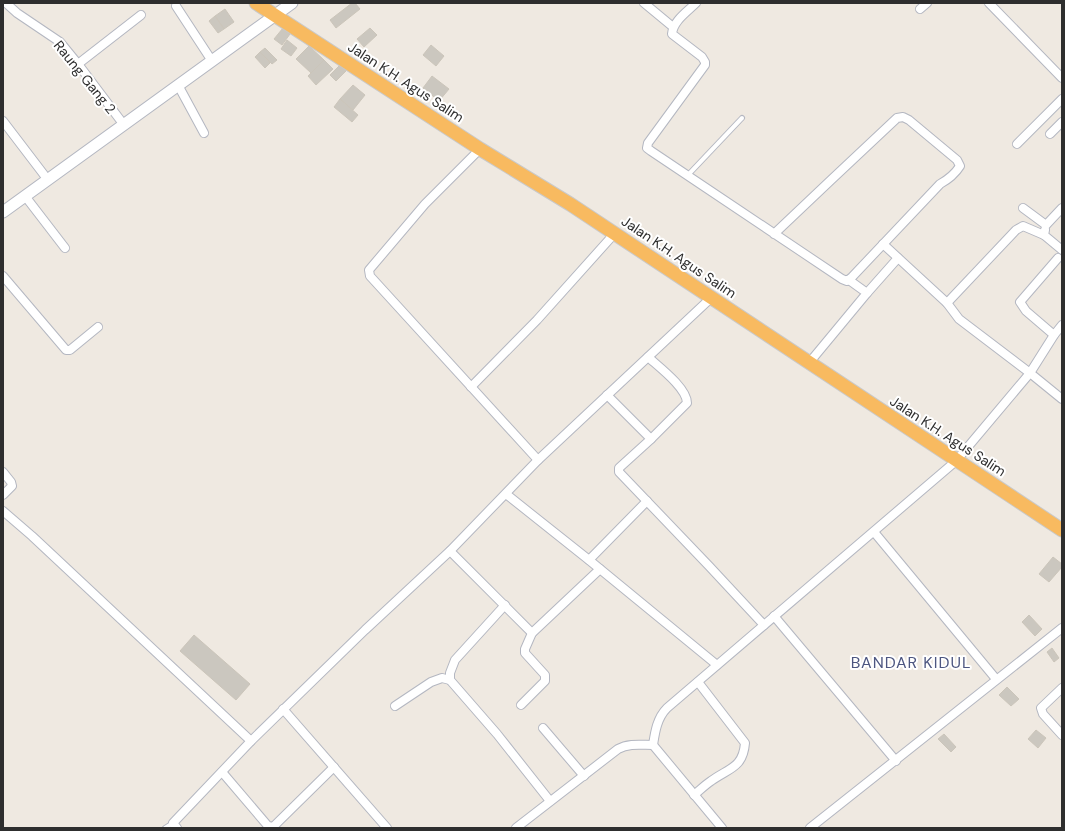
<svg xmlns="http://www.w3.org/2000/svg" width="1065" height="831" viewBox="0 0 1065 831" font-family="'DM Sans',sans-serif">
<rect width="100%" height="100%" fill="#efe9e1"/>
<!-- building -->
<g fill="#cbc7bf" stroke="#cbc5ba">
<polygon points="352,3 355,3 360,9 336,28 330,20"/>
<polygon points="225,9 234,22 224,29 215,16"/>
<polygon points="215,16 224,29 218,33 209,21"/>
<polygon points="283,28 290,34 282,45 274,39"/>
<polygon points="370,28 377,35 364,47 357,39"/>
<polygon points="287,40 297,48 291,56 281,49"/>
<polygon points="431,45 444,56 436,66 423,55"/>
<polygon points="309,46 324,60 311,73 296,59"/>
<polygon points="265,48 277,60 272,64 260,52"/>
<polygon points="260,52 270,63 265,68 255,57"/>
<polygon points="324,60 333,69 316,85 308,76"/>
<polygon points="343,62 349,68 336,81 330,75"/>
<polygon points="432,76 449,89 439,101 423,88"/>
<polygon points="353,85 365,95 353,110 340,99"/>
<polygon points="340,99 358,115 352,122 334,107"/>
<polygon points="1053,557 1062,564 1062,567 1049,582 1039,574"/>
<polygon points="1029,615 1042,629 1035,636 1022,622"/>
<polygon points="194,635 250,684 236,700 180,651"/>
<polygon points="1052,648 1059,658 1054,662 1047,652"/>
<polygon points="1007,687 1019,699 1011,706 999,695"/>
<polygon points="1036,730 1046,738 1038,748 1028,739"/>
<polygon points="944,734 956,747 951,752 938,739"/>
</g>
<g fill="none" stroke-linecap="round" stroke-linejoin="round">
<defs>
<g id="service">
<polyline points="688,175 742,118"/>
<polyline points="165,828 173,823"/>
</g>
<g id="minor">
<polyline points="6,3 17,13 60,42 78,64 124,125"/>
<polyline points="644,3 673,27"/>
<path d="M 696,3 C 687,12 673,21 672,34 L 702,57 L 705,62 L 705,65 L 648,143 L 647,148 L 651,151 L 842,279 L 847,281 L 852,277 L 940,184 C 949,179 955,174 960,166 L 957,160 L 909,120 L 903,117 L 897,118 L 831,180 L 774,234"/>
<polyline points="989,3 1062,78"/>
<polyline points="176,6 212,61"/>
<polyline points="920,9 927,3"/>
<polyline points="78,64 141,15"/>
<polyline points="178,85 204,133"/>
<polyline points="3,121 48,180"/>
<polyline points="1050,134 1062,122"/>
<polyline points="1017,144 1062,99"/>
<polyline points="480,149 425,204 369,270 370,276 538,460"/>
<polyline points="25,196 65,248"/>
<polyline points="1023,208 1046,225 1062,208"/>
<polyline points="1045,230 1044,235 1062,250"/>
<polyline points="883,244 947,303 959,319 1030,373 1062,399"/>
<polyline points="3,276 66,350 70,350 98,327"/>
<polyline points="867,293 898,258"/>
<polyline points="947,303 1016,230 1023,226 1044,235"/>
<polyline points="1054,335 1026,311 1020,302 1058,258"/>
<path d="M 648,357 C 659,367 687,388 687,403 L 651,439 L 619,468 L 619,472 L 709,566 L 764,625"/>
<polyline points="809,363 867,293 849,280"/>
<polyline points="471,387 537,320 615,233"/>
<polyline points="607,395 651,439"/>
<polyline points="3,472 11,482 12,486 3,495"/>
<polyline points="506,494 589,560 717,665"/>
<polyline points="3,511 32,536 251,741"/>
<polyline points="874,532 996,679"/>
<polyline points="450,551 532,633 600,569"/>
<polyline points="589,560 647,501"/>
<polyline points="505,605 455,660 450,673 450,680 497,734 550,801"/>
<polyline points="774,616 896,761"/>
<polyline points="1062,688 1041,708 1043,714 1062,735"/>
<polyline points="521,705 545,681 545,675 525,653 525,649 532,633"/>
<polyline points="395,706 431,682 442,678 450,680"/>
<polyline points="283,709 387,828"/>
<polyline points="543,728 584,776"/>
<polyline points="653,745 722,828"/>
<polyline points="222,772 268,826 273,827 334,767"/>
<path d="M 694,795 C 700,790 705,785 711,781 C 729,768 743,768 745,743 L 698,682"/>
<polyline points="177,828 173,823 251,741 365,630 450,551 538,460 712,297"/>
<path d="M 516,828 L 618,749 C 629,743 641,745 653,745 C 655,732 657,718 667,708 L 956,461 L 1030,373 L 1054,335 L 1062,325"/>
<polyline points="810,828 1062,628"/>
</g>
<polyline id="secondary" points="3,212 292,3"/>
<polyline id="trunk" points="256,3 480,149 570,204 1062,530"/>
</defs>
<!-- service casing -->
<use href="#service" stroke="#b4b7c1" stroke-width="6"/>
<!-- minor casing -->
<use href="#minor" stroke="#b4b7c1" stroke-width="10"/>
<!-- secondary casing -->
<use href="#secondary" stroke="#b4b7c1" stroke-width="13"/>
<!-- trunk casing -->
<use href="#trunk" stroke="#c9c9c9" stroke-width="15"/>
<!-- service -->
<use href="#service" stroke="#fff" stroke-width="4"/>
<!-- minor -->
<use href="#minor" stroke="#fff" stroke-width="8"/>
<!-- secondary -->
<use href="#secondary" stroke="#fff" stroke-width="11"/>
<!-- trunk -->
<use href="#trunk" stroke="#f8ba60" stroke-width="13"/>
</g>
<g text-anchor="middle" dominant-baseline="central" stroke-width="4" stroke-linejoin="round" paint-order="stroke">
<!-- street labels -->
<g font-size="14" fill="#2e2e2e" stroke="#fff">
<text transform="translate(85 77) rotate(51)">Raung Gang 2</text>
<text transform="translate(406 82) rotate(33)">Jalan K.H. Agus Salim</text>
<text transform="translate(679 257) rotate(34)">Jalan K.H. Agus Salim</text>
<text transform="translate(948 436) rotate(33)">Jalan K.H. Agus Salim</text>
</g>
<!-- quarter labels -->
<g font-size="16" letter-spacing="1" fill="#4d5680" stroke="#fff">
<text x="911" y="662">BANDAR KIDUL</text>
</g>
</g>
<!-- border -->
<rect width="1065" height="831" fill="none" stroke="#2e2e2e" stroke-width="8"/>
</svg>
